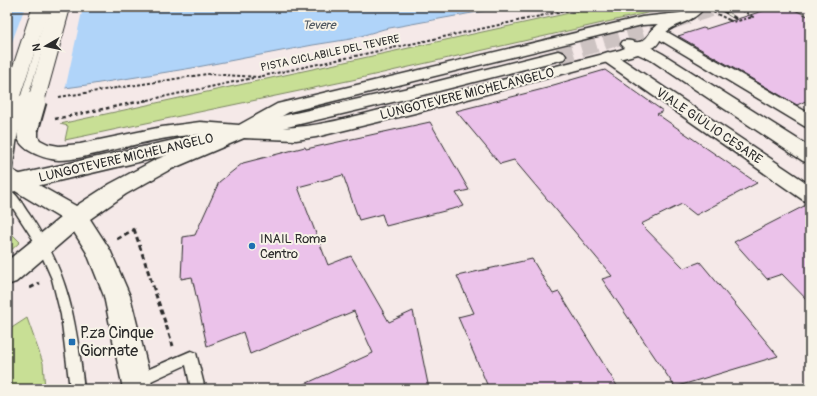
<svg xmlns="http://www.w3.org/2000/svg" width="817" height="396" viewBox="0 0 817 396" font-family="Pangolin,sans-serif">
<rect width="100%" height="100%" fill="#f5e9e8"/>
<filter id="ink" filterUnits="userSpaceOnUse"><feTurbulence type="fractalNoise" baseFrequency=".025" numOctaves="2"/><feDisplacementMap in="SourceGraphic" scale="8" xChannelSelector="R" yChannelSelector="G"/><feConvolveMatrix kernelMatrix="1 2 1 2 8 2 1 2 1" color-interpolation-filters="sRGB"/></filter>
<g filter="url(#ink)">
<!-- green -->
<g fill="#c8df95" stroke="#7a8560">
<polygon points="597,7 673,7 352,80 65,140 68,126 60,124"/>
<polygon points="7,229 20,242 7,254"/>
<polygon points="27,318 43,363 45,389 7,389 7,331"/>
</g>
<!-- water -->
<polygon fill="#b0d4f9" stroke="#7b90a7" points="7,7 512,7 494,9 384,29 351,39 313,45 192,68 87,85 7,96"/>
<!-- pier -->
<polygon fill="#f5e9e8" points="25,7 83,7 65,90 7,98 7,55"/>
<!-- building -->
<g fill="#ebc2ea" stroke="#2b2b2b">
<polygon points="775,7 788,7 810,17 810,99 797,105 678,36 703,28 706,29"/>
<polygon points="605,70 663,111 657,114 757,183 696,215 682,204 641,224 684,268 700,262 778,356 675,387 602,279 612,276 514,160 500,164 456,111 551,87 550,86"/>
<polygon points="430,122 469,190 456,193 464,206 386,226 382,214 359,220 343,175 298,187 328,265 351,256 389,322 413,311 429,389 294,389 373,353 354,311 250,354 243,332 207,346 192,277 181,279 183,237 195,235 219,182 243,163 305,147 306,149"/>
<polygon points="810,203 810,303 782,274 767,279 734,242"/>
<polygon points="532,259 553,294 559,292 619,389 489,389 458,317 474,313 457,276"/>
</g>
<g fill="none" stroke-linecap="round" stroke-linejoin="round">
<!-- primary-tunnel -->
<polyline stroke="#cdc3c2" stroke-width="16" stroke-dasharray="16 8" stroke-linecap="butt" points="558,56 718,7"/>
<defs>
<g id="lane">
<polygon points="14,127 18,130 13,164 15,183 10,186 7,186 7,144 10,130"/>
<path d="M 7,189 C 17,192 23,206 29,214 C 69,273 76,320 84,389 L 70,389 L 61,315 L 52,279 L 38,247 L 7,199 Z"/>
<polygon points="191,351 196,353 205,389 191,389 186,365 138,387 133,386 131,381 133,376"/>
</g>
<g id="street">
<polygon points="657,28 662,29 810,114 810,128 804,126 652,35 650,32 652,29"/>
<polygon points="608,52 614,54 810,185 810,202 803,200 602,60 600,57 602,54"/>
</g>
<path id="secondary" d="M 688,7 L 702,7 L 703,9 C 695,21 677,23 666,32 C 660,37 660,45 652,48 L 663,54 L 810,147 L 810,163 L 803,161 L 651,60 L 638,54 L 415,113 L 316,137 L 296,140 L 244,138 L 169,170 L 126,194 L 90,219 L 110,250 L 130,296 L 153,389 L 123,389 L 104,296 L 87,253 L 74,232 L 16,282 L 7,285 L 7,261 L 60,218 L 7,186 L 7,169 L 14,171 L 76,206 L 110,184 L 155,160 L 215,135 C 178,132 140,144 104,152 C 90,155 74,160 59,160 C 42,159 6,146 21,124 L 28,122 L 35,124 L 38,128 L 38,137 L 40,140 L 48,144 L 59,146 L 80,144 L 162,127 L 200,122 L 239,125 L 277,104 L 642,17 L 679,13 L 687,10 ZM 658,24 C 651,28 648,41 639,42 C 634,43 630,39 623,41 L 621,44 L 625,48 L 620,50 C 543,69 466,90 388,108 C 347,118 306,131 263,127 L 289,112 L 642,25 Z"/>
<polygon id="primary" points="558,51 564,53 566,56 564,59 431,93 7,193 7,177 431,83"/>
</defs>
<!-- lane casing -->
<use href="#lane" stroke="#2b2b2b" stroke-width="3"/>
<!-- street casing -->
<use href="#street" stroke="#2b2b2b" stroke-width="3"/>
<!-- secondary casing -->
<use href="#secondary" stroke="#2b2b2b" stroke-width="3"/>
<!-- primary casing -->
<use href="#primary" stroke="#2b2b2b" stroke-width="3"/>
<!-- path-far2 -->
<g stroke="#2b2b2b" stroke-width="2" stroke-dasharray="3 2" stroke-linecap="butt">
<polyline points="738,7 751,16"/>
<polyline points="713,12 729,20"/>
<polyline points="59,97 207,74 258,77 582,7"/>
<polyline points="143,101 253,78"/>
</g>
<!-- path-far1 -->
<g stroke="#2b2b2b" stroke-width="2.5" stroke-dasharray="3.5 3" stroke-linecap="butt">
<polyline points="55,119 147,100"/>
<polyline points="132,230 134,230"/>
</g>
<!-- path -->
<g stroke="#2b2b2b" stroke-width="3" stroke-dasharray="5 3.5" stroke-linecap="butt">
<polyline points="134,229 173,346"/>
<polyline points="117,239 134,229"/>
<polyline points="30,288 40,283"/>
</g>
<!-- lane -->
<use href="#lane" fill="#f7f3e8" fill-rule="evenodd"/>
<!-- street -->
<use href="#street" fill="#f7f3e8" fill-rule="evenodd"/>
<!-- secondary -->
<use href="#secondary" fill="#f7f3e8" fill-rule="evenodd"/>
<!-- primary -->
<use href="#primary" fill="#f7f3e8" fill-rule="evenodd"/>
<defs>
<polyline id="rail" points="717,7 735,18"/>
</defs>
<!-- rail casing -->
<use href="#rail" stroke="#2b2b2b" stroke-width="3"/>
<!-- rail -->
<use href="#rail" stroke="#f7f3e8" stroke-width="2" stroke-dasharray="6" stroke-linecap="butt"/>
<defs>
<polyline id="lane-bridge-far1" points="23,101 52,7"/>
<polyline id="lane-bridge" points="14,130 23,100"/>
<g id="secondary-bridge-far1">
<polyline points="10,101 41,7"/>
<polyline points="36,101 62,7"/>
</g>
<g id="secondary-bridge">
<polyline points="7,110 10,100"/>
<polyline points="28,128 36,100"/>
</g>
</defs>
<!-- lane-bridge-far1 casing -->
<use href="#lane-bridge-far1" stroke="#2b2b2b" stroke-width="9" stroke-linecap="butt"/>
<!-- lane-bridge casing -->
<use href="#lane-bridge" stroke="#2b2b2b" stroke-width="12" stroke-linecap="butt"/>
<!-- secondary-bridge-far1 casing -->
<use href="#secondary-bridge-far1" stroke="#2b2b2b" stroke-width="18" stroke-linecap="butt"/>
<!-- secondary-bridge casing -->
<use href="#secondary-bridge" stroke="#2b2b2b" stroke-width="24" stroke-linecap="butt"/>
<!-- path-bridge -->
<polyline stroke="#2b2b2b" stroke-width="2" stroke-dasharray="3 2" stroke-linecap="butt" points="729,20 733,22 753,17 751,16"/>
<!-- lane-bridge-far1 -->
<use href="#lane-bridge-far1" stroke="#f7f3e8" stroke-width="7"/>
<!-- lane-bridge -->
<use href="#lane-bridge" stroke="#f7f3e8" stroke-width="10"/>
<!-- secondary-bridge-far1 -->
<use href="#secondary-bridge-far1" stroke="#f7f3e8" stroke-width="16"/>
<!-- secondary-bridge -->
<use href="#secondary-bridge" stroke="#f7f3e8" stroke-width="20"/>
</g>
</g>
<!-- markers -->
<g fill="#1f6fb2" stroke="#f7f3e8" stroke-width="1.5">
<circle cx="252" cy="246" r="4"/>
<rect x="68" y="338" width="8" height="8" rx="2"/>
</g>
<g text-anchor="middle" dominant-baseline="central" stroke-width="4" stroke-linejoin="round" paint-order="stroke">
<!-- far-street labels -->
<g font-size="11" fill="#2b2b2b" stroke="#f7f3e8">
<text transform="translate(330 53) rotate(-12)">PISTA CICLABILE DEL TEVERE</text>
</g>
<!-- far-water labels -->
<g font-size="12" font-style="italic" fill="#4c555e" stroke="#f7f3e8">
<text x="319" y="25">Tevere</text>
</g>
<!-- street labels -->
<g font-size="13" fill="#2b2b2b" stroke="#f7f3e8">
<text transform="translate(467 94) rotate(-14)">LUNGOTEVERE MICHELANGELO</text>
<text transform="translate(709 126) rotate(34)">VIALE GIULIO CESARE</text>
<text transform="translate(126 158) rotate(-13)">LUNGOTEVERE MICHELANGELO</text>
</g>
<!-- poi labels -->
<g font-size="13" fill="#2b2b2b" stroke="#f7f3e8" text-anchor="start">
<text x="260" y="239">INAIL Roma<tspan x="260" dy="15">Centro</tspan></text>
</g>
<!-- near-poi labels -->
<g font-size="16" fill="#2b2b2b" stroke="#f7f3e8" text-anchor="start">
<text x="80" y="333">P.za Cinque<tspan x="80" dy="18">Giornate</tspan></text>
</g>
</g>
<!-- margin -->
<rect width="817" height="396" fill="none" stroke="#f7f3e8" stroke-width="24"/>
<rect x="12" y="12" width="793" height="372" fill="none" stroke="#2b2b2b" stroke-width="1.5" filter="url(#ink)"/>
<!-- north arrow -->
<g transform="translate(46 46) rotate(261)" stroke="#f7f3e8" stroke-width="3" paint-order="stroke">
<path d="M0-3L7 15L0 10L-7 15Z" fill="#2b2b2b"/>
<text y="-6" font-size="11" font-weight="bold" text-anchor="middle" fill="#2b2b2b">N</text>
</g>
</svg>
